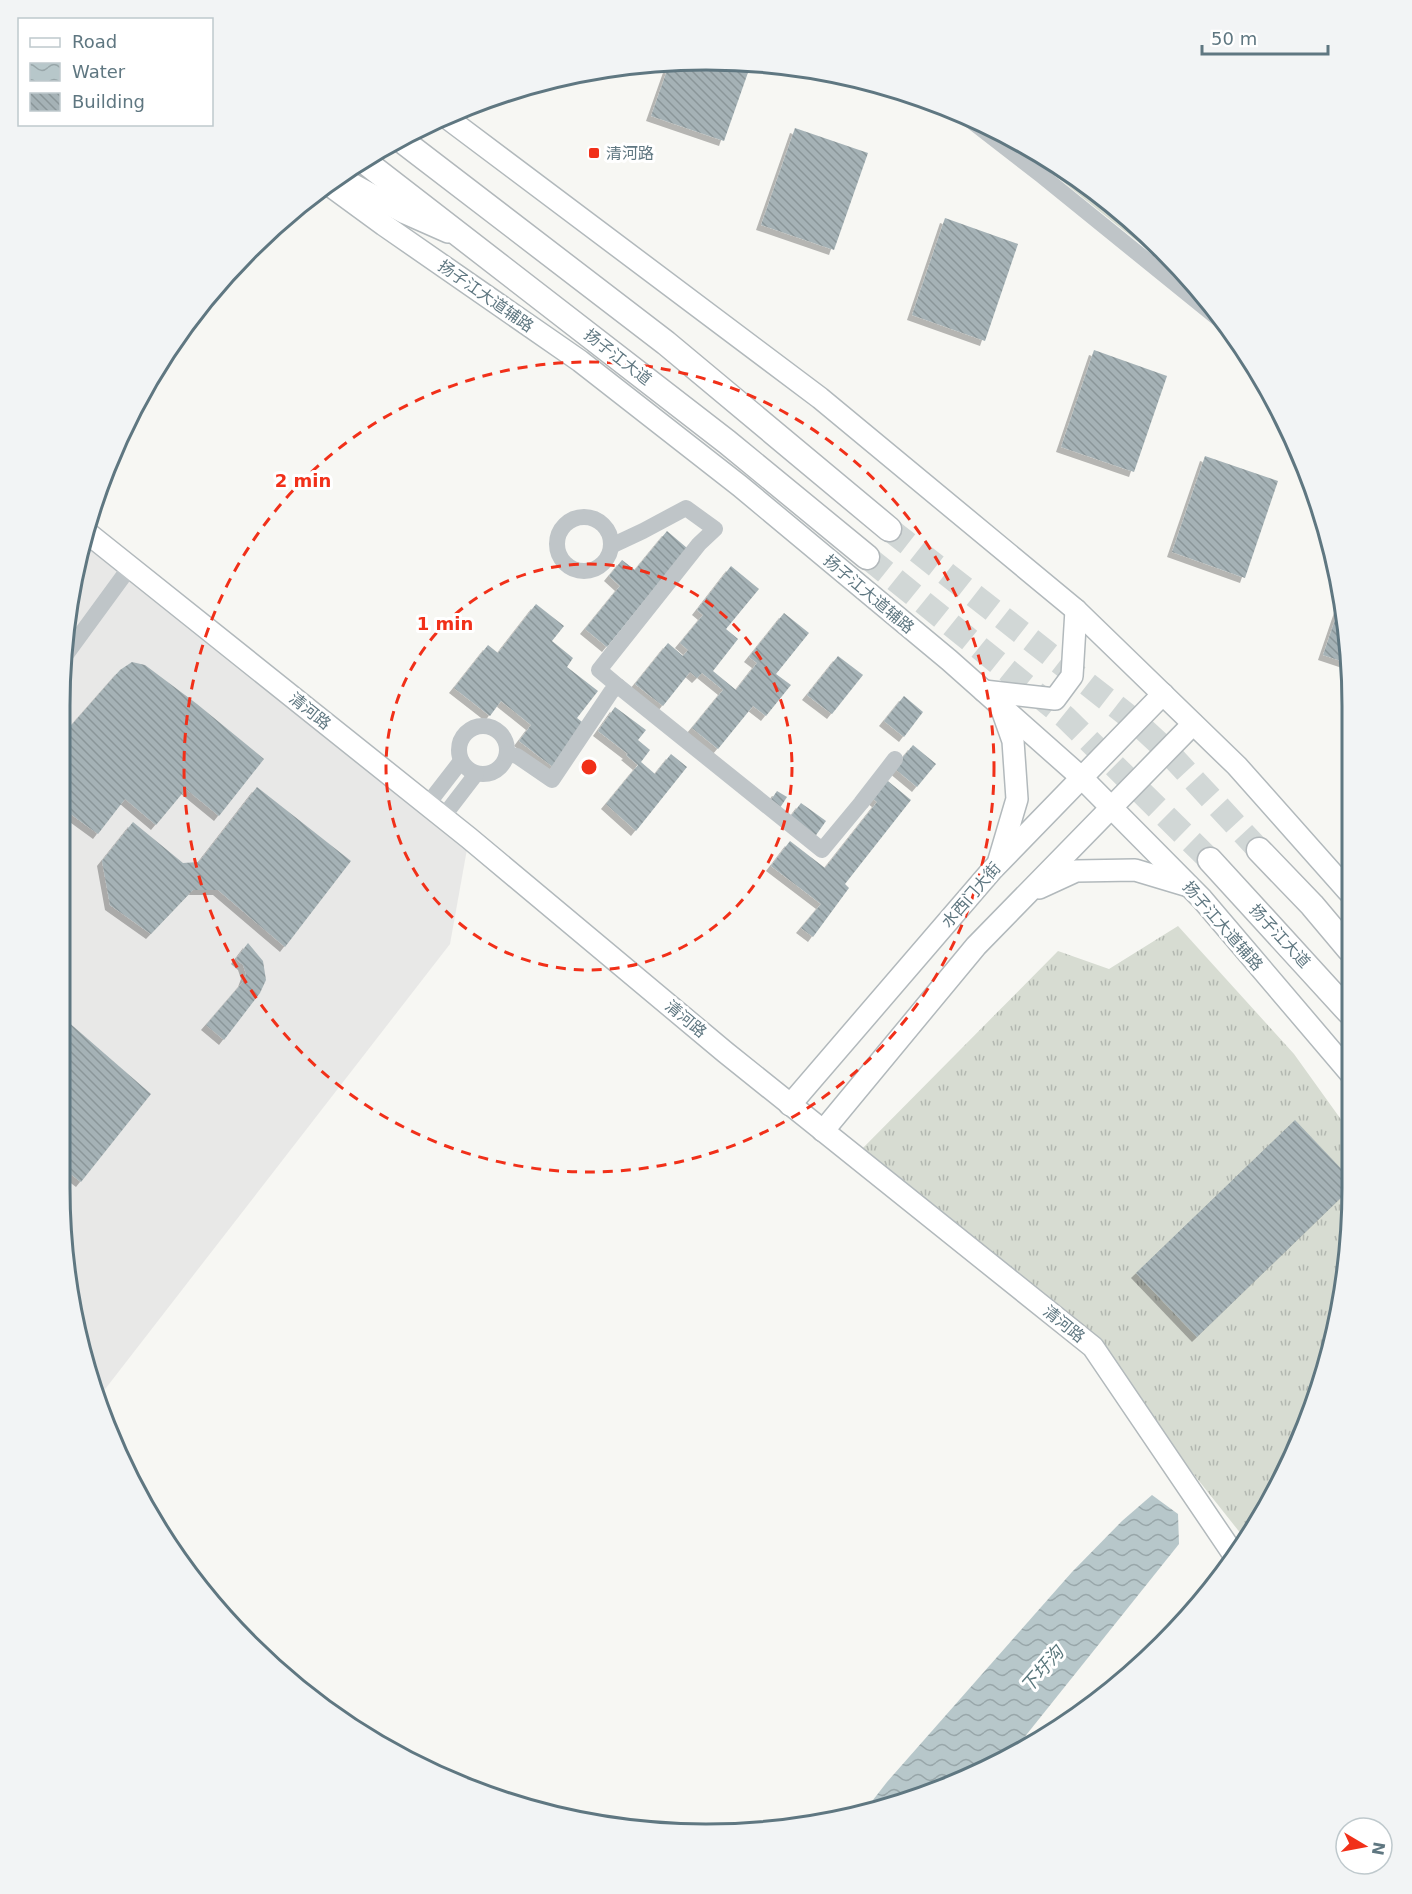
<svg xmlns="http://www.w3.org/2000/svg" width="1412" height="1894" viewBox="0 0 1412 1894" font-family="'DejaVu Sans','Noto Sans SC',sans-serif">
<defs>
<pattern id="grass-tufts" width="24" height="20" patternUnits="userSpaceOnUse" patternTransform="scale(1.5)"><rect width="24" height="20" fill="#d7dcd2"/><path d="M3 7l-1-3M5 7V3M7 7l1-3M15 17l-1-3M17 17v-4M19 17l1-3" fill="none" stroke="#b2b7b0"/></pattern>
<pattern id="water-waves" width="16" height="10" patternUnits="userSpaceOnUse" patternTransform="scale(1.5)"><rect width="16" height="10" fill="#b7c7ca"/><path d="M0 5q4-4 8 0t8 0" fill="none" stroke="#98a6a9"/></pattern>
<pattern id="building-back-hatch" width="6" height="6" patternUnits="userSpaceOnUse" patternTransform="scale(1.5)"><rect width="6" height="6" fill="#a5b2b6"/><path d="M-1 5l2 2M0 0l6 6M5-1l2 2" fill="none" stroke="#8a9699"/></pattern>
<filter id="shadow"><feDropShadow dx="-5" dy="5" stdDeviation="0" flood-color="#0004"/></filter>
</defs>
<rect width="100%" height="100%" fill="#f7f7f3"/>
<!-- built -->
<polygon fill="#e8e8e7" points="82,539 469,838 450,944 99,1397 82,1356 60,1188 61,664"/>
<!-- grass -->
<polygon fill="url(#grass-tufts)" points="1178,926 1294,1054 1350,1132 1351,1231 1330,1356 1266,1511 1245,1539 1093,1347 855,1156 1058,951 1109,969"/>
<!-- park -->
<polygon fill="#d7dcd2" points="1007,137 1029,147 1132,221 1193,286"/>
<!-- water -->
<polygon fill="url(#water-waves)" points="1152,1495 1178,1514 1179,1544 1015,1749 953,1785 873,1812 862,1814 887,1782 1072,1572 1122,1521"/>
<!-- building -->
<g fill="url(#building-back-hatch)" filter="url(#shadow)">
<polygon points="670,62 751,64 724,141 651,116"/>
<polygon points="795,128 868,153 834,250 761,225"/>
<polygon points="945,218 1018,244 985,341 912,315"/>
<polygon points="1094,350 1167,376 1134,472 1061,447"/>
<polygon points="1205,456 1278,481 1245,578 1172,552"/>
<polygon points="667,531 687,548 607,647 585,629 620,586 609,576 622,560 635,570"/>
<polygon points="731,566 759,589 726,629 738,639 713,671 736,690 757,663 749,657 784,613 809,633 776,674 791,685 766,716 753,706 718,749 692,728 723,690 702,673 697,678 690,672 663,706 635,684 668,643 683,656 688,650 680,643 703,615 697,610"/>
<polygon points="1341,602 1346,621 1347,663 1323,655"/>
<polygon points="536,604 564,626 552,641 573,658 567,667 598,691 577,718 586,725 553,767 519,741 531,725 501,701 490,716 454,688 488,645 498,653"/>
<polygon points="838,656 863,675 832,714 807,695"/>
<polygon points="132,662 145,665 197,704 264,759 219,816 186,789 156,825 125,799 98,834 61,807 61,737 120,670"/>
<polygon points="904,696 923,712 904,737 884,721"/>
<polygon points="615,707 646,730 638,740 650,750 641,762 655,774 671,754 687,767 636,831 606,804 638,765 626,755 628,754 598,731"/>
<polygon points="913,745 936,764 917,787 894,768"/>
<polygon points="883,777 911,800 845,884 849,888 813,937 801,928 821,904 771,866 790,841 825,868 877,802 868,795"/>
<polygon points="257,787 351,861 285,947 218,890 193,890 151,934 110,905 102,861 133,822 183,863 199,862"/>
<polygon points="777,791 787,797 778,811 768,804"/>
<polygon points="801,803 826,821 814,838 788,820"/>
<polygon points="248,943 263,961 266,980 260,993 224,1040 206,1025 243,982 246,974 243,965 236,959"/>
<polygon points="66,1020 151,1094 81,1182 60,1166 60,1027"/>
<polygon points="1295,1120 1350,1178 1350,1189 1197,1337 1136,1273"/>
</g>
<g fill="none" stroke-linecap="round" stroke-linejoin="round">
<!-- highway-tunnel -->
<g stroke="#d1d7d6" stroke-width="24" stroke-dasharray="24 12" stroke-linecap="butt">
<polyline points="889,529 1136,722 1166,750 1259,850"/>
<polyline points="867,557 1065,717 1210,860"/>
</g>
<defs>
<g id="major">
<polyline points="446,117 820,398 1076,610 1237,766 1348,891"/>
<polyline points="339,177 405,213 448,232"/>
<polyline points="328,184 384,225 580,361 740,486 949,660 1082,778 1202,899 1350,1073"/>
<polyline points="85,531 469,838 725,1052 1093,1347 1234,1555"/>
<polyline points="984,691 1055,699 1072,676 1076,610"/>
<polyline points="999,860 1017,799 1013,741 1001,707"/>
<polyline points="1039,888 1076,871 1135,870 1185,885"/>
<polyline points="790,1105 992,870 1163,694"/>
<polyline points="823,1131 976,946 1193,724"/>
</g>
<g id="highway">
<polyline points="400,139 666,343 889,529"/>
<polyline points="364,161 727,442 867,557"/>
<polyline points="1259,850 1312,905 1349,949"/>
<polyline points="1210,860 1349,1012"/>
</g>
</defs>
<!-- major casing -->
<use href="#major" stroke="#b2b9bc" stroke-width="24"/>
<!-- highway casing -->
<use href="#highway" stroke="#b2b8bb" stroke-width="27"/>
<!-- minor -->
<g stroke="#bfc5c8" stroke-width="16">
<polyline points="970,120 1041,175 1225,324"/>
<circle cx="584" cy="544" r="27"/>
<polyline points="611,546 643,531 686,508 715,529 699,544 599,670 618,686"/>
<polyline points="62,660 130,567"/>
<circle cx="483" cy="750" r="24"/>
<polyline points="507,754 517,756 552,780 611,692 618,686 822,850 861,803 895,759"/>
<polyline points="427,805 461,761"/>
<polyline points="443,817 476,774"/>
</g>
<!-- major -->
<use href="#major" stroke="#fff" stroke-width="21"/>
<!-- highway -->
<use href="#highway" stroke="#fff" stroke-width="24"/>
</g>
<!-- distance rings -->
<g fill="none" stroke="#f13019" stroke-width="3" stroke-dasharray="10 8">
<circle cx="589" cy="767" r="203"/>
<circle cx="589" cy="767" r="405"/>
</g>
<!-- markers -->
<rect fill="#f13019" stroke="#fff" stroke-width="2" x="588" y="147" width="12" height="12" rx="3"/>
<g text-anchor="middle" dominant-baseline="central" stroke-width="6" stroke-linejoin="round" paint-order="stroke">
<!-- poi labels -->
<g font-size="16" fill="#5f7781" stroke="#fff" text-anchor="start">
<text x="606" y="153">清河路</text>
</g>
<!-- street labels -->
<g font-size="16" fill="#5f7781" stroke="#fff">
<text transform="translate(486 296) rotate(35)">扬子江大道辅路</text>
<text transform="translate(618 357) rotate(38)">扬子江大道</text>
<text transform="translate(869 594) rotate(40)">扬子江大道辅路</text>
<text transform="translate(310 711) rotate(39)">清河路</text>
<text transform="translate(971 895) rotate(-49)">水西门大街</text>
<text transform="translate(1223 926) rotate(49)">扬子江大道辅路</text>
<text transform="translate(1280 936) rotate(47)">扬子江大道</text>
<text transform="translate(686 1019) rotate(40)">清河路</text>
<text transform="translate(1064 1324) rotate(39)">清河路</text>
</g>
<!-- water labels -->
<g font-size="18" font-style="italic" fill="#5a777c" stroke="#fff">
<text transform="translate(1042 1669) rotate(-49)">下圩沟</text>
</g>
</g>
<!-- crop -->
<path d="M0 0H1412V1894H0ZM706 70H706A636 636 0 0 1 1342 706V1188A636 636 0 0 1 706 1824H706A636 636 0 0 1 70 1188V706A636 636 0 0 1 706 70Z" fill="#f2f4f5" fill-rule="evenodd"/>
<path fill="none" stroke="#5f7781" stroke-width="3" d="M706 70H706A636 636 0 0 1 1342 706V1188A636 636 0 0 1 706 1824H706A636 636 0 0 1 70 1188V706A636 636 0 0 1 706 70Z"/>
<circle cx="589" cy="767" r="9" fill="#f13019" stroke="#fff" stroke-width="3"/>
<g font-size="18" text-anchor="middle" font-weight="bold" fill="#f13019" stroke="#fff" stroke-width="6" stroke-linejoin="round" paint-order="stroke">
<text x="303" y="487">2 min</text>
<text x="445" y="630">1 min</text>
</g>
<!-- legend -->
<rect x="18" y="18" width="195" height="108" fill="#ffffff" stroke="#bfc9cd" stroke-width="1.5"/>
<rect x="30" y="38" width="30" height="9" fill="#ffffff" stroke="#bfc9cd" stroke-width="1.5"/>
<text x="72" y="48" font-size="18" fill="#5f7781">Road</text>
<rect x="30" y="63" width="30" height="18" fill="url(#water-waves)" stroke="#bfc9cd" stroke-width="1.5"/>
<text x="72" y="78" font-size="18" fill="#5f7781">Water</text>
<rect x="30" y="93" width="30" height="18" fill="url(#building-back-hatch)" stroke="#bfc9cd" stroke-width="1.5"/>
<text x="72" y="108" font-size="18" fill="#5f7781">Building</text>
<!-- north arrow -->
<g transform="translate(1364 1846) rotate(100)"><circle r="28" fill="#ffffff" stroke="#bfc9cd" stroke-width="1.5"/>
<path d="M0-4.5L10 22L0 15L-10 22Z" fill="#f13019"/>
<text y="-9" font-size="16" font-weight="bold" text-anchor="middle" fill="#5f7781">N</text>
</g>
<!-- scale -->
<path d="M1202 45v9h126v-9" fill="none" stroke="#5f7781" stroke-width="3"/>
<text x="1211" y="45" font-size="18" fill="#5f7781" stroke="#ffffff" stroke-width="4.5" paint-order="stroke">50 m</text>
</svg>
